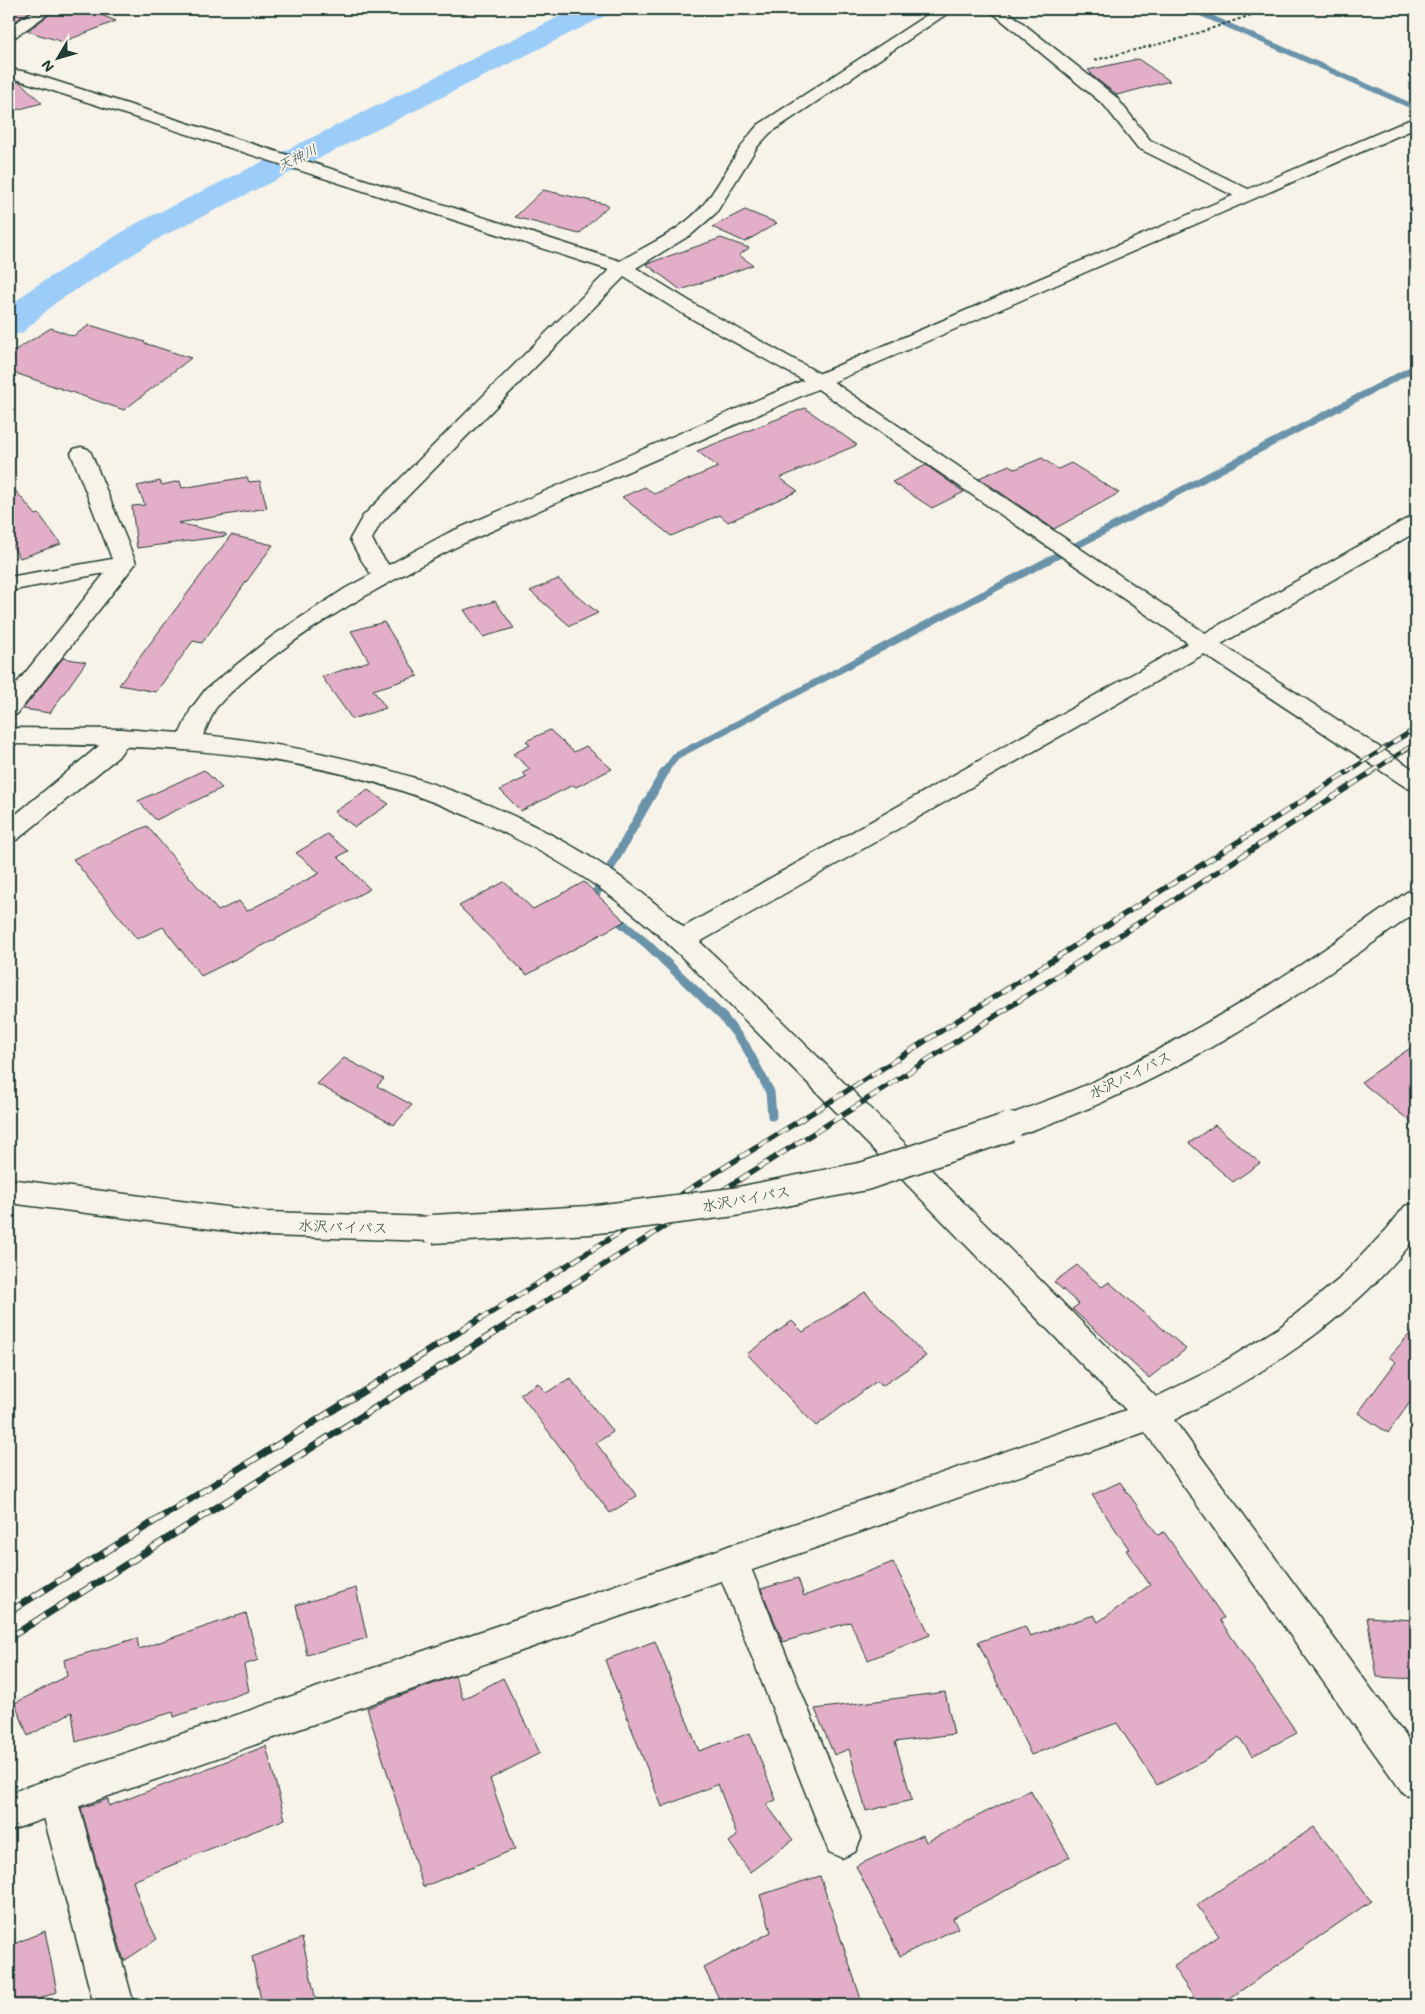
<svg xmlns="http://www.w3.org/2000/svg" width="1425" height="2014" viewBox="0 0 1425 2014" font-family="Mali,'Klee One',sans-serif">
<rect width="100%" height="100%" fill="#f7f3e8"/>
<filter id="ink" filterUnits="userSpaceOnUse"><feTurbulence type="fractalNoise" baseFrequency=".02" numOctaves="2"/><feDisplacementMap in="SourceGraphic" scale="10" xChannelSelector="R" yChannelSelector="G"/><feConvolveMatrix kernelMatrix="1 2 1 2 8 2 1 2 1" color-interpolation-filters="sRGB"/></filter>
<g filter="url(#ink)">
<g fill="none" stroke-linecap="round" stroke-linejoin="round">
<!-- stream-far2 -->
<polyline stroke="#6a93aa" stroke-width="5.5" points="1191,9 1416,108"/>
<!-- stream-far1 -->
<polyline stroke="#6a93aa" stroke-width="7" points="664,772 676,756 1416,367"/>
<!-- stream -->
<g stroke="#6a93aa" stroke-width="9">
<polyline points="595,902 592,900 665,771"/>
<polyline points="613,916 647,944 723,1017 745,1045 770,1092 772,1116"/>
</g>
<!-- river -->
<polygon fill="#9cccf8" fill-rule="evenodd" points="575,9 611,9 607,15 161,237 55,303 22,333 9,336 9,307 31,289 137,223"/>
</g>
<!-- building -->
<g fill="#e3aec7" stroke="#1f3d34">
<polygon points="9,9 34,9 9,25"/>
<polygon points="57,9 86,9 116,21 63,42 27,31"/>
<polygon points="1138,59 1170,81 1117,95 1090,74 1092,74 1088,70"/>
<polygon points="9,81 20,82 42,103 9,112"/>
<polygon points="543,190 609,205 579,234 515,217"/>
<polygon points="745,210 777,223 745,242 712,227"/>
<polygon points="721,238 749,248 739,255 753,265 681,290 646,264"/>
<polygon points="90,325 145,342 144,343 191,358 124,410 9,371 9,354 51,328 73,336"/>
<polygon points="805,408 857,445 780,478 798,491 728,522 720,515 671,536 622,497 645,487 654,494 718,467 697,451"/>
<polygon points="1042,458 1058,469 1071,463 1119,493 1054,529 979,478 1009,465 1015,469"/>
<polygon points="926,465 964,492 932,508 892,482"/>
<polygon points="247,477 249,482 260,481 267,508 178,523 226,534 226,536 137,548 132,506 145,505 137,486 160,481 162,485 180,481 182,488"/>
<polygon points="9,483 36,515 39,514 61,544 20,558 9,541"/>
<polygon points="231,535 273,545 202,643 193,641 156,692 119,685"/>
<polygon points="558,579 598,613 570,626 530,591"/>
<polygon points="495,601 514,628 483,637 464,610"/>
<polygon points="384,622 418,676 373,690 386,708 352,719 322,677 369,661 351,631"/>
<polygon points="63,658 86,662 50,713 23,709"/>
<polygon points="550,730 574,752 586,746 612,769 576,787 573,785 521,811 500,790 527,777 523,773 530,769 513,754 530,745 526,741"/>
<polygon points="204,770 222,788 156,820 138,801"/>
<polygon points="368,790 389,804 355,827 334,812"/>
<polygon points="147,826 218,911 239,901 247,911 320,873 296,853 327,834 348,851 338,857 370,889 272,941 201,976 163,927 137,939 73,859"/>
<polygon points="504,882 533,909 584,882 625,921 527,975 459,906"/>
<polygon points="1416,1044 1416,1126 1361,1082"/>
<polygon points="344,1058 384,1079 377,1086 412,1105 394,1125 317,1084"/>
<polygon points="1215,1125 1260,1163 1233,1182 1189,1143"/>
<polygon points="1077,1265 1102,1287 1109,1282 1186,1349 1149,1378 1072,1309 1079,1304 1054,1282"/>
<polygon points="865,1292 926,1356 882,1386 877,1381 816,1426 747,1354 792,1321 803,1332"/>
<polygon points="1416,1327 1416,1394 1388,1433 1358,1413 1396,1362 1389,1357"/>
<polygon points="570,1378 613,1432 596,1443 637,1496 610,1513 520,1394 538,1383 546,1393"/>
<polygon points="1120,1482 1158,1535 1164,1532 1224,1618 1220,1620 1297,1733 1252,1756 1239,1737 1204,1761 1157,1785 1117,1723 1031,1755 978,1642 1025,1626 1030,1636 1094,1615 1098,1622 1150,1585 1126,1550 1129,1549 1092,1495"/>
<polygon points="893,1562 930,1635 868,1660 850,1622 783,1642 761,1589 798,1578 804,1596"/>
<polygon points="356,1588 367,1638 307,1655 296,1605"/>
<polygon points="246,1613 258,1660 244,1665 249,1691 174,1717 173,1712 76,1742 72,1712 28,1736 15,1703 67,1676 64,1660 137,1638 139,1649"/>
<polygon points="1367,1617 1414,1620 1416,1634 1416,1679 1377,1677"/>
<polygon points="655,1641 699,1751 750,1733 776,1800 766,1804 793,1840 750,1872 729,1842 737,1836 718,1784 662,1807 605,1660"/>
<polygon points="455,1676 463,1699 503,1678 540,1753 490,1779 515,1849 423,1887 367,1708"/>
<polygon points="945,1692 954,1734 895,1742 912,1800 866,1811 849,1749 834,1755 815,1709"/>
<polygon points="266,1746 285,1819 192,1856 192,1857 133,1881 143,1911 157,1939 124,1961 81,1808 108,1799 109,1806"/>
<polygon points="1030,1790 1070,1857 953,1918 958,1928 900,1956 856,1866 923,1835 926,1842"/>
<polygon points="1314,1827 1371,1901 1220,2005 1199,2005 1173,1967 1219,1936 1197,1905"/>
<polygon points="820,1876 863,2005 722,2005 704,1968 771,1932 760,1895"/>
<polygon points="45,1931 57,1992 24,2005 12,2005 9,1988 9,1946"/>
<polygon points="302,1938 317,2005 262,2005 252,1957"/>
</g>
<g fill="none" stroke-linecap="round" stroke-linejoin="round">
<defs>
<g id="street">
<polygon points="37,9 55,9 15,37 9,39 9,27"/>
<path d="M 936,9 L 954,9 L 770,133 L 757,147 L 716,213 L 692,234 L 636,268 L 699,307 L 826,377 L 1205,633 L 1408,518 L 1416,517 L 1416,532 L 1221,644 L 1416,771 L 1416,790 L 1407,788 L 1204,654 L 691,947 L 682,950 L 673,947 L 669,940 L 673,933 L 1188,643 L 812,385 L 685,315 L 624,277 L 380,524 L 372,539 L 377,549 L 395,574 L 392,579 C 387,580 381,582 376,579 C 369,574 354,548 350,539 L 363,516 L 609,270 L 19,80 L 9,79 L 9,69 L 27,72 L 620,261 C 647,245 683,230 703,205 C 724,180 735,150 758,125 Z"/>
<polygon points="988,9 1005,9 1116,97 1150,140 1252,191 1255,195 1252,199 1246,200 1240,199 1138,148 1104,105"/>
<polygon points="81,447 88,449 91,453 136,563 17,714 9,717 9,693 105,573 9,591 9,577 112,559 71,453 74,449"/>
<polygon points="121,729 130,731 133,737 118,757 18,839 9,842 9,820 100,745 112,731"/>
<polygon points="731,1545 743,1550 748,1561 861,1839 855,1852 842,1858 829,1852 714,1561 719,1550"/>
<polygon points="57,1776 70,1782 76,1795 134,2005 94,2005 38,1795 44,1782"/>
</g>
<path id="secondary" d="M 1416,117 L 1416,128 L 464,543 C 382,585 289,634 223,700 L 215,709 L 203,735 C 343,749 490,790 609,869 C 687,922 751,992 818,1057 C 932,1169 1043,1284 1156,1397 L 1207,1372 L 1280,1327 L 1338,1280 L 1387,1229 L 1405,1206 L 1416,1203 L 1416,1237 C 1353,1318 1265,1374 1174,1420 L 1416,1750 L 1416,1798 L 1403,1793 L 1145,1432 L 9,1831 L 9,1793 L 1126,1410 C 1037,1318 948,1227 859,1135 C 818,1093 776,1051 734,1009 C 700,975 667,940 630,911 C 567,860 489,822 414,795 C 283,749 146,745 9,744 L 9,728 L 121,729 L 180,733 L 191,709 L 206,689 L 274,635 L 346,588 L 448,533 Z"/>
<g id="highway">
<path d="M 1416,890 L 1416,912 C 1291,1003 1158,1090 1009,1138 L 999,1135 L 995,1127 L 999,1119 C 1033,1105 1068,1094 1101,1078 C 1210,1027 1309,962 1407,892 Z"/>
<polygon points="9,1179 266,1212 432,1217 443,1220 447,1229 443,1238 432,1241 266,1236 9,1203"/>
</g>
</defs>
<!-- street casing -->
<use href="#street" stroke="#1f3d34" stroke-width="3"/>
<!-- secondary casing -->
<use href="#secondary" stroke="#1f3d34" stroke-width="3"/>
<!-- highway casing -->
<use href="#highway" stroke="#1f3d34" stroke-width="3"/>
<!-- path -->
<polyline stroke="#1f3d34" stroke-width="2" stroke-dasharray="3 2.5" stroke-linecap="butt" points="1095,60 1183,38 1269,9"/>
<!-- street -->
<use href="#street" fill="#f7f3e8" fill-rule="evenodd"/>
<!-- secondary -->
<use href="#secondary" fill="#f7f3e8" fill-rule="evenodd"/>
<!-- highway -->
<use href="#highway" fill="#f7f3e8" fill-rule="evenodd"/>
<defs>
<g id="rail-far2">
<polyline points="1347,772 1416,728"/>
<polyline points="1371,772 1416,743"/>
</g>
<g id="rail-far1">
<polyline points="479,1320 839,1096 1349,771"/>
<polyline points="516,1320 852,1109 1373,771"/>
</g>
<g id="rail">
<polyline points="9,1612 481,1318"/>
<polyline points="9,1638 518,1318"/>
</g>
</defs>
<!-- rail-far2 casing -->
<use href="#rail-far2" stroke="#1f3d34" stroke-width="4.5"/>
<!-- rail-far1 casing -->
<use href="#rail-far1" stroke="#1f3d34" stroke-width="5.5"/>
<!-- rail casing -->
<use href="#rail" stroke="#1f3d34" stroke-width="7"/>
<!-- rail-far2 -->
<use href="#rail-far2" stroke="#f7f3e8" stroke-width="3" stroke-dasharray="9" stroke-linecap="butt"/>
<!-- rail-far1 -->
<use href="#rail-far1" stroke="#f7f3e8" stroke-width="4" stroke-dasharray="11" stroke-linecap="butt"/>
<!-- rail -->
<use href="#rail" stroke="#f7f3e8" stroke-width="5" stroke-dasharray="14" stroke-linecap="butt"/>
<defs>
<polyline id="highway-bridge" points="432,1229 589,1220 734,1202 865,1176 1009,1127"/>
</defs>
<!-- highway-bridge casing -->
<use href="#highway-bridge" stroke="#1f3d34" stroke-width="31" stroke-linecap="butt"/>
<!-- highway-bridge -->
<use href="#highway-bridge" stroke="#f7f3e8" stroke-width="28"/>
</g>
</g>
<g text-anchor="middle" dominant-baseline="central" stroke-width="4" stroke-linejoin="round" paint-order="stroke">
<!-- far-water labels -->
<g font-size="14" font-style="italic" fill="#385a5b" stroke="#f7f3e8">
<text transform="translate(297 157) rotate(-26)">天神川</text>
</g>
<!-- street labels -->
<g font-size="15" fill="#1f3d34" stroke="#f7f3e8">
<text transform="translate(1130 1074) rotate(-26)">水沢バイパス</text>
<text transform="translate(746 1198) rotate(-10)">水沢バイパス</text>
<text transform="translate(343 1226) rotate(2)">水沢バイパス</text>
</g>
</g>
<!-- margin -->
<rect width="1425" height="2014" fill="none" stroke="#f7f3e8" stroke-width="30"/>
<rect x="15" y="15" width="1395" height="1984" fill="none" stroke="#1f3d34" stroke-width="2" filter="url(#ink)"/>
<!-- north arrow -->
<g transform="translate(58 58) rotate(232)" stroke="#f7f3e8" stroke-width="4" paint-order="stroke">
<path d="M0-4L9 19L0 12L-9 19Z" fill="#1f3d34"/>
<text y="-8" font-size="14" font-weight="bold" text-anchor="middle" fill="#1f3d34">N</text>
</g>
</svg>
